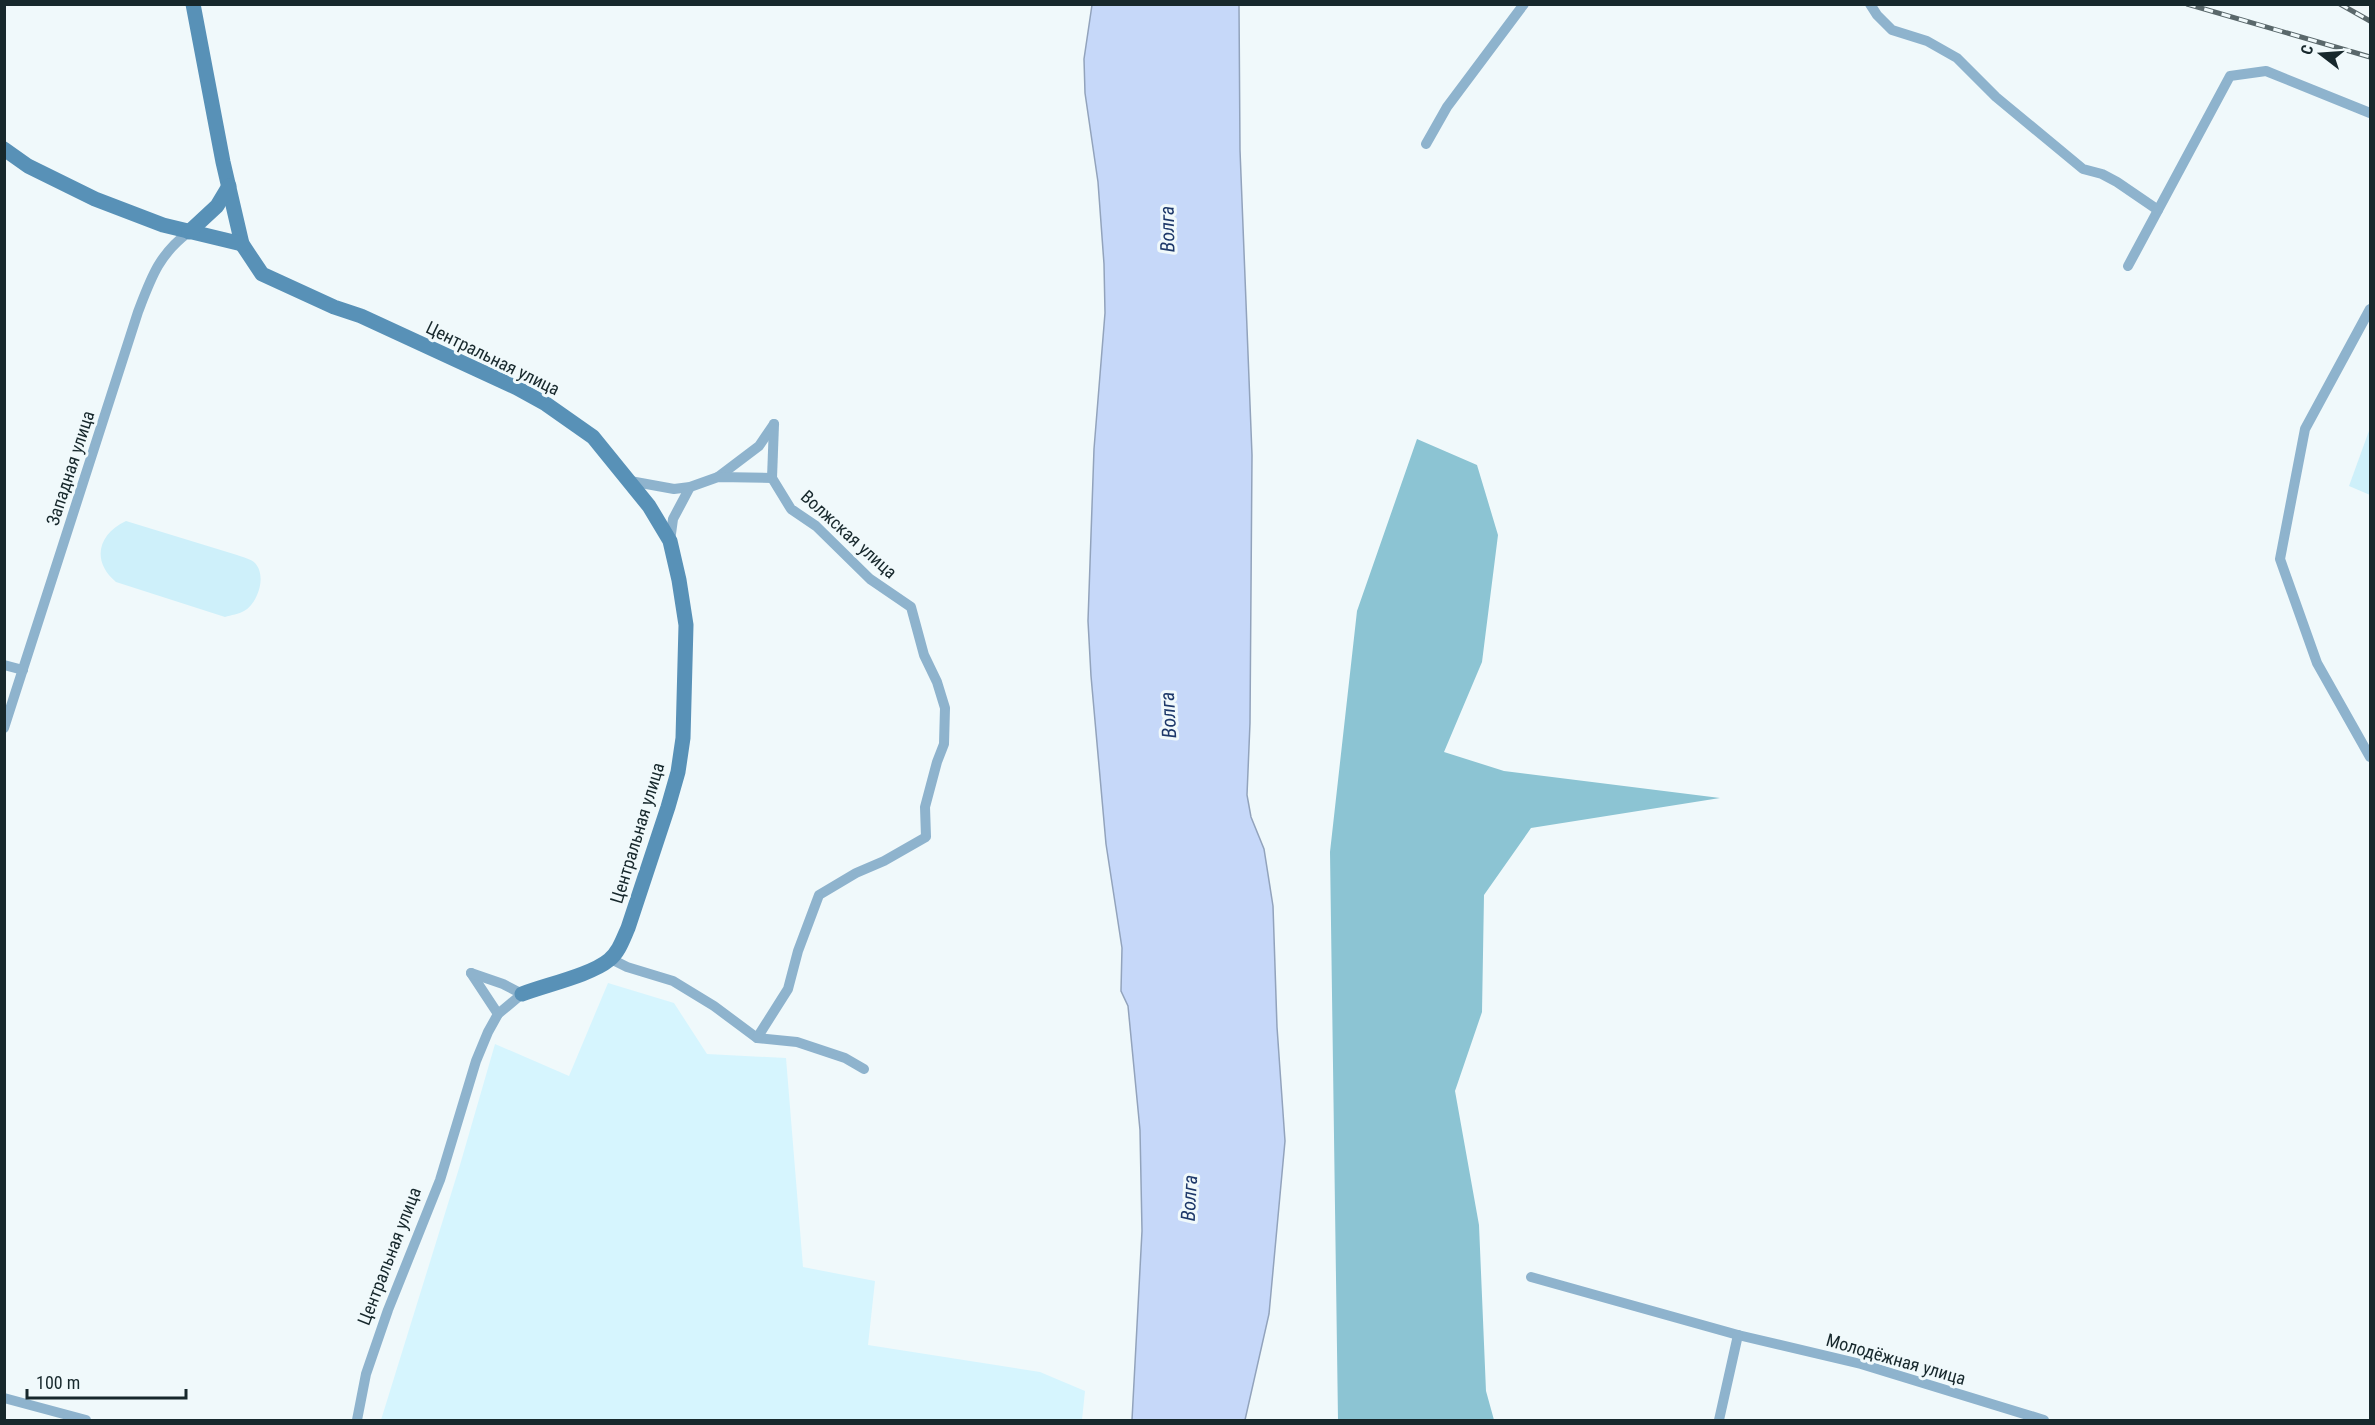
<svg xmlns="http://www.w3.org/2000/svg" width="2375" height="1425" viewBox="0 0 2375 1425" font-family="'Roboto Condensed',sans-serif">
<rect width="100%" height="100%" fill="#f0f9fb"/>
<!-- built -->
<polygon fill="#d6f5fe" points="608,983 674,1003 707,1054 786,1058 803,1267 875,1281 868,1345 1040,1372 1085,1391 1082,1420 381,1420 460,1165 495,1044 569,1076"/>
<!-- green -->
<g fill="#cef0fa">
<polygon points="2370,428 2370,495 2349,486"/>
<path d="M 126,521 L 237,555 C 242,557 251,559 255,563 C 267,576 258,603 244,611 C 239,614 231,615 225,617 L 116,582 C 91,561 98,534 126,521 Z"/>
</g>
<!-- forest -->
<polygon fill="#8cc4d3" points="1417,439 1477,465 1498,535 1482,662 1444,752 1504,771 1720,798 1531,828 1484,895 1482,1012 1455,1091 1479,1225 1486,1391 1494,1420 1338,1420 1330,852 1357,611"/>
<!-- water -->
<polygon fill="#c6d8f9" stroke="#92a3bc" stroke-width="1.5" points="1092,5 1239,5 1240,150 1252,455 1250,723 1247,795 1251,817 1264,849 1273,906 1277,1027 1285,1141 1269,1314 1245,1420 1132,1420 1142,1231 1140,1130 1128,1006 1121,991 1122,948 1106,844 1091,676 1088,621 1094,449 1105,313 1104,264 1098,182 1085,93 1084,59"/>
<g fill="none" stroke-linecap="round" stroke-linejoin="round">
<!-- street -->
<g stroke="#8eb3cd" stroke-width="10">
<polyline points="1870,4 1877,15 1892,30 1927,41 1957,58 1996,97 2083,169 2102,174 2117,182 2158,210"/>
<polyline points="1426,144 1447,107 1524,4"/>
<polyline points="2128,266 2230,76 2266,71 2370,113"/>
<polyline points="2370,309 2305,429 2280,559 2317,663 2370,757"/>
<polyline points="718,477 759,446 774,424"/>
<polyline points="772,478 774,424"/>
<polyline points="630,481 674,489 690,487 718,477 772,478"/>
<polyline points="670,541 673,519 690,487"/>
<polyline points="4,665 23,670"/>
<path d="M 4,728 L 138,312 C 151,278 159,254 189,232"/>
<polyline points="611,959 627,967 673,981 714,1006 757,1038 797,1042 845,1058 864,1069"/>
<polyline points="471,973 498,1014"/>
<polyline points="757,1038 788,989 798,951 819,895 856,873 884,861 926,837 925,807 937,762 944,744 945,708 937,682 924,655 911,607 870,579 816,526 791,509 772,478"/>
<polyline points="1531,1277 1738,1335 1861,1364 2044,1420"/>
<polyline points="4,1398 86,1420"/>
<polyline points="357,1420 366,1374 388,1310 440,1180 476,1061 488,1032 498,1014 522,994 503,984 471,973"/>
<polyline points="1719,1420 1738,1335"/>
</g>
<!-- secondary -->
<g stroke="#5891b7" stroke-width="15">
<path d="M 193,4 L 223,162 L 242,244 L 262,274 L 334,307 L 361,316 L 517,388 L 546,404 L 593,437 L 649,506 L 670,541 L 679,580 L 686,625 L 683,738 L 678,772 L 668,807 L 628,928 C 623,939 619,952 609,960 C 591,975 545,985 522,994"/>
<polyline points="4,149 28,166 95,199 163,225 242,244"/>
<polyline points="189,232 217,206 229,186"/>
</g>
<defs>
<g id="rail">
<polyline points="2187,4 2370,57"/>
<polyline points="2340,4 2370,21"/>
</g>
</defs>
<!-- rail casing -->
<use href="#rail" stroke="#5a686b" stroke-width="5"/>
<!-- rail -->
<use href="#rail" stroke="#f0f9fb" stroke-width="3" stroke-dasharray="9" stroke-linecap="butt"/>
</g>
<g text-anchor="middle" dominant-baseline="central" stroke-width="6" stroke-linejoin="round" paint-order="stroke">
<!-- street labels -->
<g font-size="18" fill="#17282c" stroke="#f0f9fb">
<text transform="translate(493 358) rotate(26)">Центральная улица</text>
<text transform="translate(70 468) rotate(-72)">Западная улица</text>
<text transform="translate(849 534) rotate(42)">Волжская улица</text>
<text transform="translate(637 833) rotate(-73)">Центральная улица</text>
<text transform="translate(389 1256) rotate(-69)">Центральная улица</text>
<text transform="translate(1896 1359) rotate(16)">Молодёжная улица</text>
</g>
<!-- water labels -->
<g font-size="20" font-style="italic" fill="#1d3869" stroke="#f0f9fb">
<text transform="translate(1167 229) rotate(-91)">Волга</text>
<text transform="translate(1168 715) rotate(-93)">Волга</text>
<text transform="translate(1189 1198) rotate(-87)">Волга</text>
</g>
</g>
<!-- border -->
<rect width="2375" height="1425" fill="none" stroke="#17282c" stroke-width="12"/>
<!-- north arrow -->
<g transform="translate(2321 54) rotate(287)" stroke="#f0f9fb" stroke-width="4.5" paint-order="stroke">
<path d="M0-4.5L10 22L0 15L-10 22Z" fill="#17282c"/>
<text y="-9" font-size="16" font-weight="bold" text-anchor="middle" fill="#17282c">С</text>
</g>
<!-- scale -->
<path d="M27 1389v9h159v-9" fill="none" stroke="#17282c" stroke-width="3"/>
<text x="36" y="1389" font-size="18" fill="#17282c" stroke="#f0f9fb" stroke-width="4.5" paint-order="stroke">100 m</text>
</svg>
